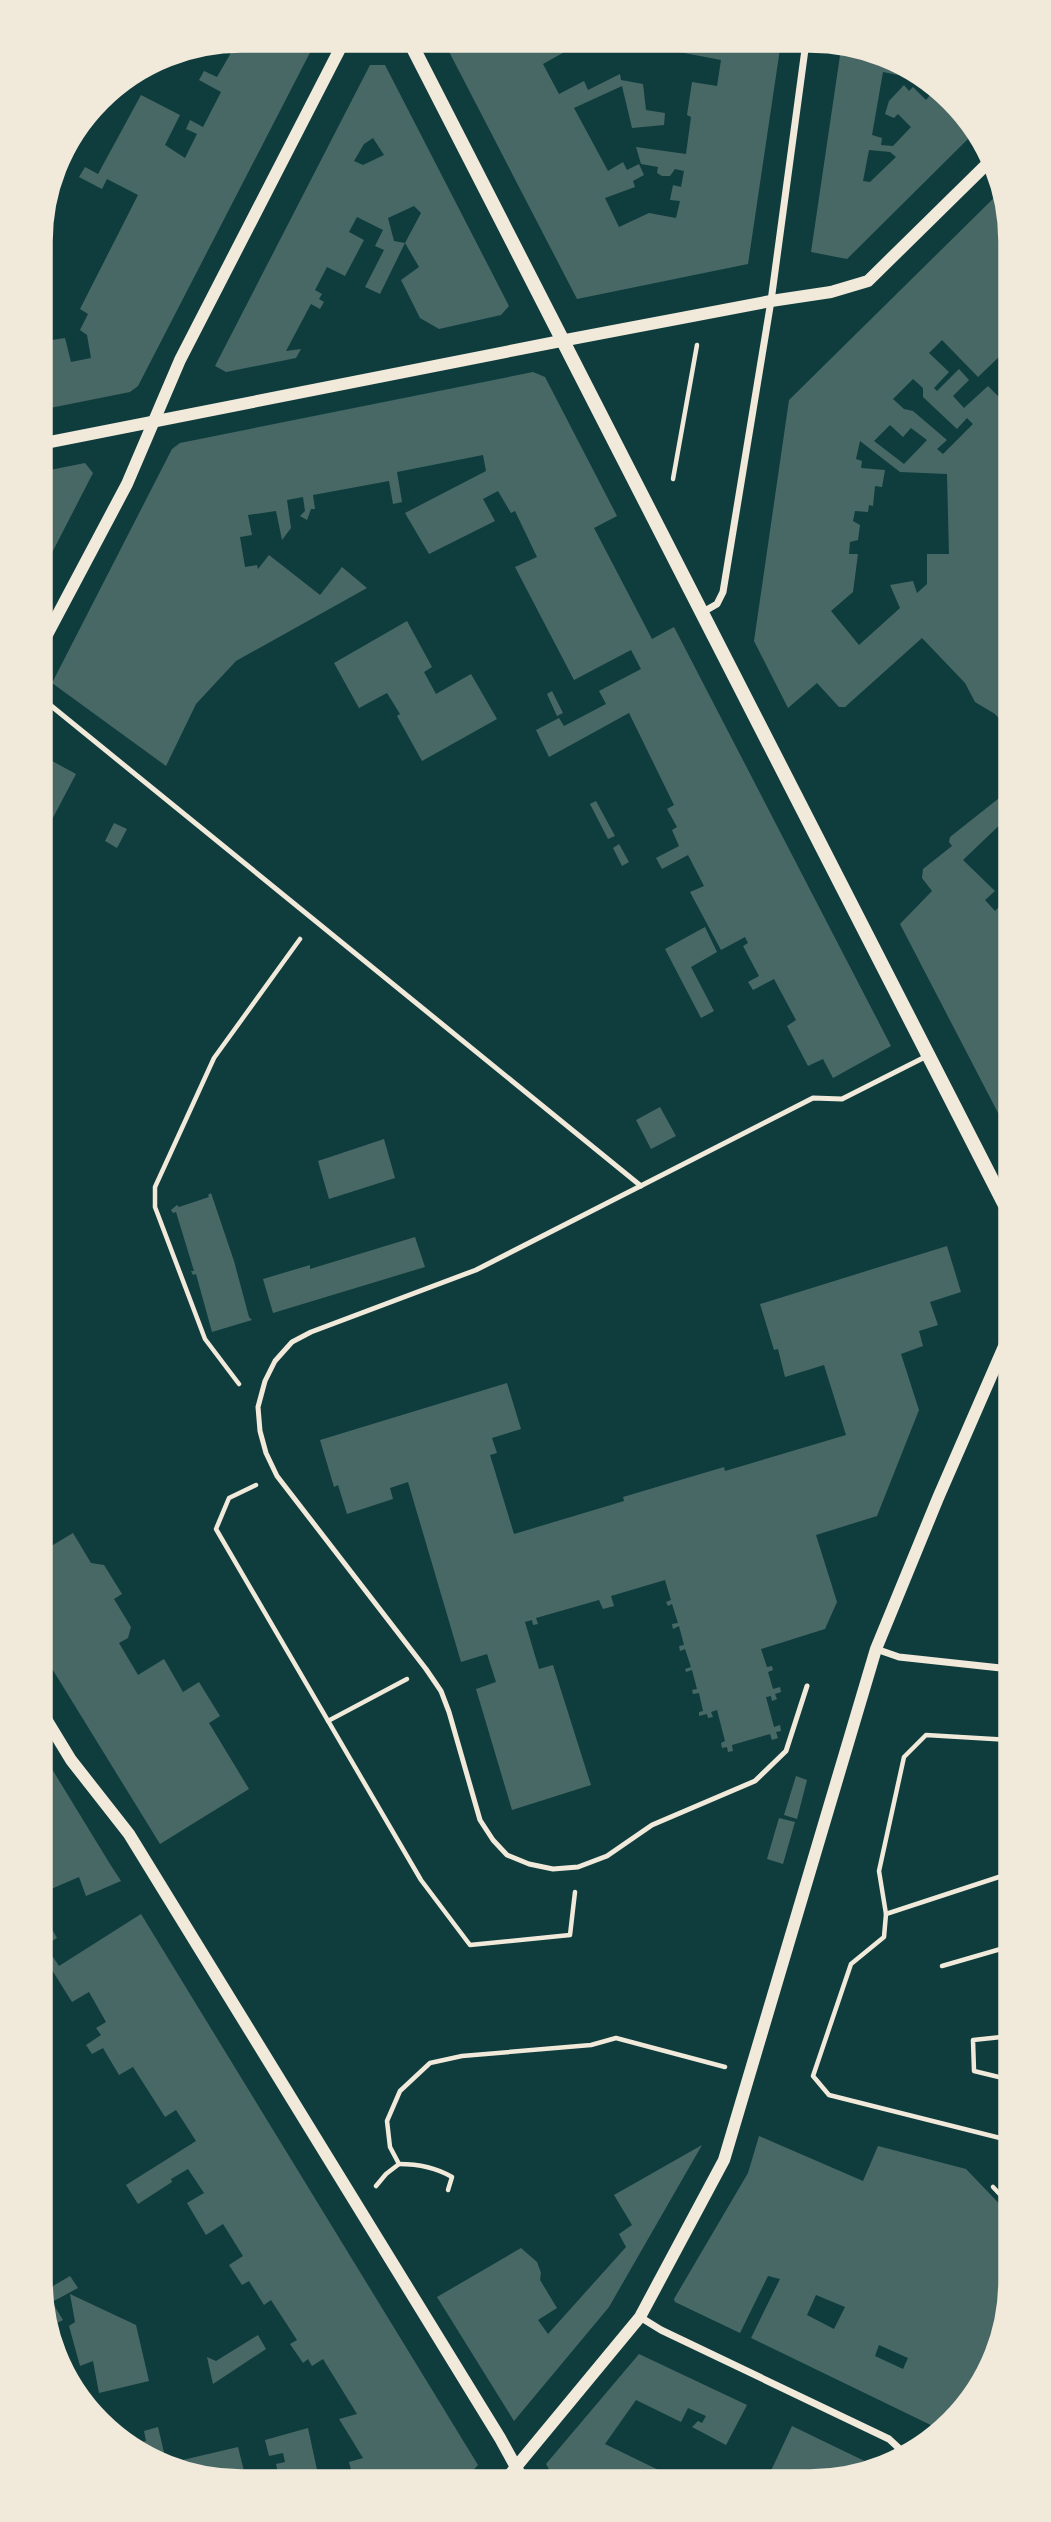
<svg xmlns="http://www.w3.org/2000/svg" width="1051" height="2522" viewBox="0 0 1051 2522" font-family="'Archivo Narrow',sans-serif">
<rect width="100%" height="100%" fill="#0f3d3e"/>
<!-- building -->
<g fill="#486865" fill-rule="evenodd">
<polygon points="239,39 317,39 138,386 130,392 40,410 39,342 65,338 71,362 91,358 87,335 80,330 88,314 80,309 138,195 107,179 102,189 79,177 85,167 98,174 141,95 180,115 165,145 185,158 197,134 186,129 190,120 203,127 221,92 199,80 204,71 217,77"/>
<polygon points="443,40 540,40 543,49 563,41 568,50 543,64 559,94 584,81 588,90 620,74 621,80 643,84 646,110 665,113 664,125 632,128 622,86 574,108 608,171 623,162 627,170 639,164 644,175 633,181 635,187 605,198 619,227 649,213 676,218 680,201 670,200 673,185 681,187 684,171 675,169 670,176 662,176 657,173 658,167 641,164 636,147 686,154 691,117 687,115 692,82 717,86 721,60 658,48 659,41 781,42 748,264 577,299"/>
<path d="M 842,42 L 849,42 L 900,67 L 898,75 L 883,72 L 872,135 L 882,138 L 881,145 L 893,146 L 911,127 L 898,114 L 894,118 L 885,114 L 889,101 L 904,85 L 909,91 L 913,87 L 926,100 L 938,86 L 944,89 L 972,135 L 847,259 L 811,252 ZM 869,150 L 890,152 L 896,157 L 870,182 L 863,181 Z"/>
<path d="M 370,65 L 385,65 L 509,306 L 501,315 L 439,329 L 420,318 L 401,280 L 419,267 L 405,243 L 421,213 L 414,206 L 388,218 L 394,241 L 405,243 L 380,294 L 365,287 L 384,250 L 375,246 L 383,230 L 357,217 L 349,232 L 364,240 L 345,276 L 327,267 L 315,290 L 322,294 L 319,299 L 324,302 L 320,309 L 311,304 L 286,351 L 301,349 L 296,358 L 226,372 L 215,366 ZM 373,138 L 384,155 L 363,165 L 354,161 L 364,144 Z"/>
<path d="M 1005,187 L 1006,362 L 1000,356 L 978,377 L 942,340 L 929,353 L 949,372 L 934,388 L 937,391 L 959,369 L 969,380 L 953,396 L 964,408 L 988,386 L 1006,404 L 1007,727 L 995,714 L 975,702 L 965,683 L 922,638 L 845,707 L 839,707 L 817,683 L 788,708 L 754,641 L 789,400 ZM 913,379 L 923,388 L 923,397 L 957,429 L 967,418 L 973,424 L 943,454 L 937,449 L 947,440 L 913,411 L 904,409 L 893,399 ZM 890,425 L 903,437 L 911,428 L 927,440 L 904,464 L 874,441 ZM 860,441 L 900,472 L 947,474 L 949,554 L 927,554 L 927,584 L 917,593 L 913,581 L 890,585 L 900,608 L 859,645 L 831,611 L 853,592 L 858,554 L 849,554 L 850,542 L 858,540 L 860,525 L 853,521 L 855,511 L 868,512 L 869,505 L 873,506 L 875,486 L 882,487 L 885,470 L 861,468 L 862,461 L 856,459 Z"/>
<polygon points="533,372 545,377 617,516 594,528 652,639 674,627 891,1046 833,1078 823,1059 808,1066 787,1026 796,1020 774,979 753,990 748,982 759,976 743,946 748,943 745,937 721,950 690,892 704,886 688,855 662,869 656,858 679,846 672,830 677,827 667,809 674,805 629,713 549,757 536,730 559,718 564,726 606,704 599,691 641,669 631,650 574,680 515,567 537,557 515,511 511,513 498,491 483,499 495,521 429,554 405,513 486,471 483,455 397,472 402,502 393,504 389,481 313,495 315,509 311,509 307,520 300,516 305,511 303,497 287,500 291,528 282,540 276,511 248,515 252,535 240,537 245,567 257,565 258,569 269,555 320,595 342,567 367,588 236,661 196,704 166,766 52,683 172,449 180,443"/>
<polygon points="85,463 93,473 40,576 40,472"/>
<polygon points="407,621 432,667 424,672 436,694 471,674 497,719 422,761 397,716 400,714 387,693 359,708 334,663"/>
<polygon points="552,691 563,713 557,716 547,694"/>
<polygon points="41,755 76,774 47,829 41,826"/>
<polygon points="1008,791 1008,817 963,860 995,891 985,900 995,911 1001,905 1008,913 1008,937 1004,942 1008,946 1009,1134 900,924 932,891 922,878 923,869 952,846 949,842 950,837"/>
<polygon points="596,801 615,836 608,839 590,804"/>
<polygon points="114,823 127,829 117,848 105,841"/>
<polygon points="619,844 629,862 622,866 613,848"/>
<polygon points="705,927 717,952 691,967 714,1011 701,1018 665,949"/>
<polygon points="660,1107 676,1136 651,1149 636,1120"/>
<polygon points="384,1139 395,1178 329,1199 318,1161"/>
<polygon points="211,1193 234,1261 249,1317 252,1320 212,1332 196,1274 193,1275 191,1271 194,1271 176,1212 173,1213 171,1210 177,1205 179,1207 209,1197 208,1195"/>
<polygon points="415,1237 425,1267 273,1313 263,1279 310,1265 310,1269"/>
<polygon points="947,1246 961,1292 930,1302 938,1325 919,1331 923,1346 901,1354 919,1410 877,1516 816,1535 837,1602 825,1629 761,1649 767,1667 772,1666 773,1670 768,1672 773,1689 780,1687 781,1692 775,1694 777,1699 772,1701 771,1696 766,1697 774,1727 780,1725 781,1731 776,1732 778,1738 772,1740 770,1734 732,1745 733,1751 728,1752 727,1747 722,1748 721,1743 725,1741 717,1710 711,1712 713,1717 708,1718 707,1714 699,1716 699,1712 703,1711 699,1693 693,1694 692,1690 697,1689 692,1670 686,1672 685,1669 691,1667 685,1649 680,1651 679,1646 684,1645 679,1626 673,1629 672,1624 678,1623 672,1604 668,1606 666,1602 671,1600 665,1580 611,1596 614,1606 603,1609 599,1600 536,1618 538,1624 533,1625 532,1620 525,1622 539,1669 553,1665 591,1785 512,1810 476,1689 496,1682 487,1654 461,1662 408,1482 390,1488 393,1499 347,1514 338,1485 334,1487 320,1440 507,1383 521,1429 492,1438 497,1453 490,1455 514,1534 624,1501 623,1497 724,1467 725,1471 846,1435 824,1365 785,1377 778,1349 774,1350 760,1304"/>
<polygon points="73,1533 91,1563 104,1565 122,1594 114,1599 131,1627 128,1638 119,1643 138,1675 164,1659 183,1692 199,1682 220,1716 209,1723 249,1789 160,1844 43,1654 43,1551"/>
<polygon points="44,1756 110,1864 121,1881 86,1896 79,1877 44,1892"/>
<polygon points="796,1776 807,1780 797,1819 784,1815"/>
<polygon points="779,1818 795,1822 783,1864 767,1859"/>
<polygon points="141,1914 478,2465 466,2478 319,2479 351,2470 349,2462 363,2458 339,2419 357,2414 323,2359 312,2366 308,2359 303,2363 290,2344 297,2340 271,2300 264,2305 249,2281 242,2285 229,2265 243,2256 223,2224 206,2235 187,2203 204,2193 188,2169 171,2179 172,2182 138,2204 126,2185 196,2141 176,2110 165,2117 133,2067 119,2075 103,2048 92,2054 86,2045 101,2035 96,2028 106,2022 89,1992 72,2002 52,1970 44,1975 44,1927 49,1924 57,1938 45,1945 59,1966"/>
<path d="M 759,2136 L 863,2181 L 878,2146 L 966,2169 L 1012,2217 L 1012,2294 L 997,2358 L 963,2414 L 939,2429 L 751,2338 L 780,2279 L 768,2276 L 740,2333 L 675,2302 L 674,2299 L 748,2173 ZM 816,2295 L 845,2307 L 834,2329 L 807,2315 ZM 879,2345 L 908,2358 L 903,2369 L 875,2356 Z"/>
<polygon points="702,2145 609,2307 514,2421 437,2297 521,2248 537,2262 541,2273 540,2280 557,2308 538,2320 548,2334 626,2247 619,2234 632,2225 614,2195"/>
<polygon points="70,2276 78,2288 52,2302 63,2320 45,2329 45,2282 53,2286"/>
<polygon points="70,2294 136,2325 149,2381 99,2393 93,2361 80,2366 69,2326 75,2322"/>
<polygon points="258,2335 266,2349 213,2384 207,2357 216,2361"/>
<polygon points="639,2354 747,2405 726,2445 692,2427 698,2421 702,2423 706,2416 688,2408 681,2422 636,2400 605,2444 675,2478 554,2478 546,2464"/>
<polygon points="792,2426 877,2467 862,2477 768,2477"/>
<polygon points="158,2427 166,2461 135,2444 146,2441 144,2431"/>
<polygon points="308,2428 319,2479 256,2479 278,2473 276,2464 285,2462 283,2453 269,2456 265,2440"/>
<polygon points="238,2447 246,2479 202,2480 170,2463"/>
</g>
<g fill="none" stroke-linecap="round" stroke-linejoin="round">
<!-- path -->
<g stroke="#f1e9da" stroke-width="4.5">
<polyline points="673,479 697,345"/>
<polyline points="239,1384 205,1339 155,1207 155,1187 214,1058 300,939"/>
<polyline points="256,1485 229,1498 216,1529 421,1880 470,1945 570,1935 575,1892"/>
<polyline points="328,1721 407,1679"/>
<polyline points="1010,1740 926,1735 904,1757 879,1871 886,1914 884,1937 851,1964 813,2076 829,2095 1012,2141"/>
<polyline points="886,1914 1011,1873"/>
<polyline points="942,1966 1011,1946"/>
<polyline points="1011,2036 973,2040 974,2071 1011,2080"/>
<path d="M 399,2164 C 419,2164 435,2167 452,2177 L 448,2190"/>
<polyline points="376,2186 386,2174 399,2164 390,2147 387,2121 400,2091 430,2063 462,2056 591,2045 616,2038 725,2067"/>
<polyline points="993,2187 1012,2207"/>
</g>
<!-- service -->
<g stroke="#f1e9da" stroke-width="5">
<polyline points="44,700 641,1186"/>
<polyline points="807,1686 786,1751 755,1781 652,1825 607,1856 578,1867 553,1869 529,1864 507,1855 493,1840 480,1820 449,1712 441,1691 426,1669 277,1476 266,1453 260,1431 258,1407 265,1381 275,1361 292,1342 311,1332 476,1270 813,1098 842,1099 929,1055"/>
</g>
<!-- minor -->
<g stroke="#f1e9da" stroke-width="7">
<polyline points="703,612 717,604 723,592 771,301 806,42"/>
<polyline points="876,1649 899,1657 1010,1669"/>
<polyline points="640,2317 661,2330 889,2439 903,2452"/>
</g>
<!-- tertiary -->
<g stroke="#f1e9da" stroke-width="12">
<polyline points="40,444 566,340 771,301 831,292 868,281 989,162"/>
<polyline points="40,648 127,484 180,360 345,39"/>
<polyline points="43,1714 71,1760 129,1834 500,2438 522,2478"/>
<polyline points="507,2478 640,2317 724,2160 876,1649 938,1498 1009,1335"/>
</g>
<!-- secondary -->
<path stroke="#f1e9da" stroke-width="14" d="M 409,40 C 612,429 810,821 1009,1213"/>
</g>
<!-- crop -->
<path d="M0 0H1051V2522H0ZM241 51H810A190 190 0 0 1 1000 241V2281A190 190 0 0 1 810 2471H241A190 190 0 0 1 51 2281V241A190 190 0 0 1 241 51Z" fill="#f1e9da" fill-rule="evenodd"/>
<path fill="none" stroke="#f1e9da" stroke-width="3.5" d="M241 51H810A190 190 0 0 1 1000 241V2281A190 190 0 0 1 810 2471H241A190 190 0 0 1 51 2281V241A190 190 0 0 1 241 51Z"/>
</svg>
